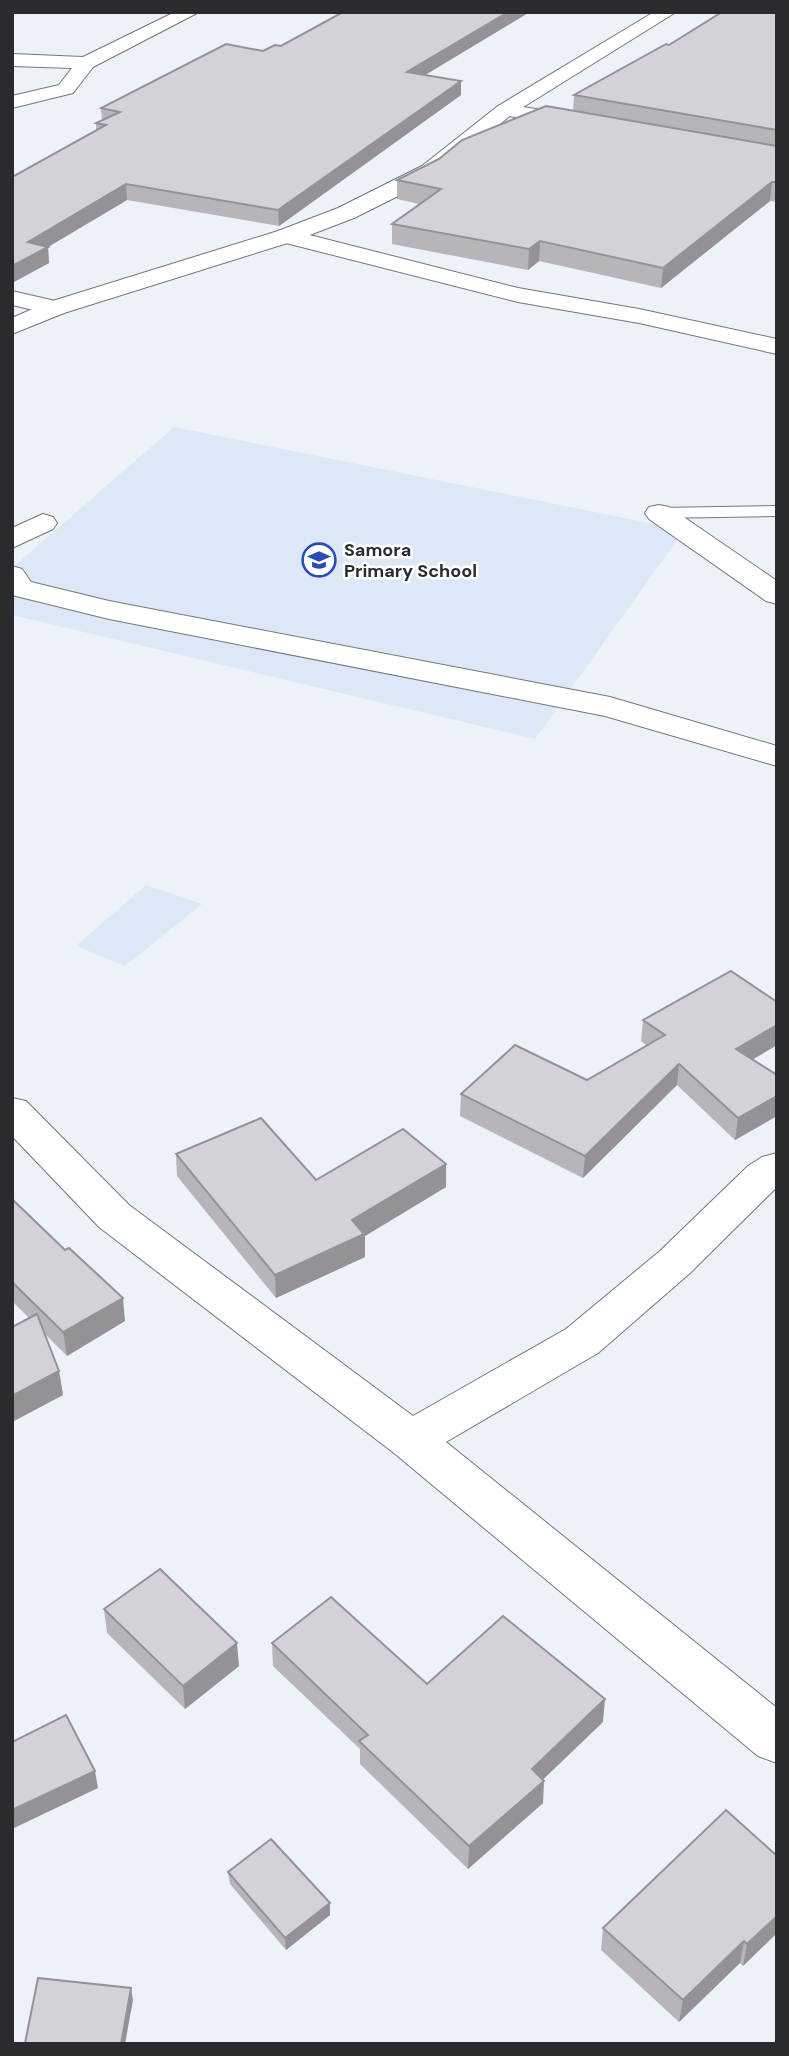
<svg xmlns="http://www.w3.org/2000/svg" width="789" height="2056" viewBox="0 0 789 2056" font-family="'DM Sans',sans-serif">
<rect width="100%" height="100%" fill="#ecf2f8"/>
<!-- built -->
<g fill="#dce8f5">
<polygon points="174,427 684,530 535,739 12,615 12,568"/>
<polygon points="146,885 202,904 125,966 76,946"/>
</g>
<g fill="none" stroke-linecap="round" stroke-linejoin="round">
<defs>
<polygon id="lane" points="777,506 777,516 659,518 650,513 659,508"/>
<g id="street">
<polygon points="175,12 199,12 93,67 73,93 12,108 12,96 59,85 72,68 12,66 12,54 83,57"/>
<polygon points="505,104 578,116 585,118 588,122 585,126 578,128 498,114 495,110 498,106"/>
<polygon points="286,229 518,288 639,309 777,339 777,354 639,323 518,302 278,241 275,236 278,231"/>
<polygon points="12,291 64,303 67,308 64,313 55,315 12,305"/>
<polygon points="659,505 669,507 777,581 777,604 766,601 649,519 645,513 649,507"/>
<polygon points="43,514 53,517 57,523 53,529 12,548 12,528"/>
<polygon points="12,566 22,569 31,582 109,601 610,697 777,746 777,766 605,716 109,619 12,595"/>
<polygon points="12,1098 26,1101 129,1205 413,1416 566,1329 660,1251 748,1166 762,1157 777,1153 777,1187 690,1273 598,1353 446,1442 777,1708 777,1763 758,1756 394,1453 99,1227 12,1136"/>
</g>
<polygon id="secondary" points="654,12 676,12 512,114 438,176 354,218 294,241 64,313 12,334 12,318 46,303 278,231 338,208 422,166 498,106"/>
</defs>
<!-- lane casing -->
<use href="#lane" stroke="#72777d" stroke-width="2"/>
<!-- street casing -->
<use href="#street" stroke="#72777d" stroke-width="2"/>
<!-- secondary casing -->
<use href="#secondary" stroke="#72777d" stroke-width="2"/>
<!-- lane -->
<use href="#lane" fill="#fff" fill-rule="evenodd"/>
<!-- street -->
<use href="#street" fill="#fff" fill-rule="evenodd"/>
<!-- secondary -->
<use href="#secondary" fill="#fff" fill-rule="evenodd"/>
</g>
<!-- wall -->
<g fill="#b7b4ba">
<polygon points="777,12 777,202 770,201 661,288 539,261 528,270 392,244 392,224 419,204 397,199 397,180 573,111 574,95 669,45"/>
<polygon points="263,51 425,75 461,95 279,226 127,200 48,247 49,263 12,283 96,131 96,123 102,120 101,108"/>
<polygon points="777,1002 777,1045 752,1060 777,1075 777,1116 735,1140 677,1085 583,1178 460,1116 461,1094 587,1080 647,1046 641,1041 643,1020"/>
<polygon points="176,1154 316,1180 446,1164 446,1187 365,1236 365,1257 276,1298 177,1176"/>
<polygon points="12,1199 125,1321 67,1356 45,1334 59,1371 63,1395 12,1422 12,1327 29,1318 12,1301"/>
<polygon points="104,1609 239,1666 185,1709 107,1633"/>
<polygon points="272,1643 427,1684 603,1722 543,1779 543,1803 468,1869 360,1764 360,1749 273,1666"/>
<polygon points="777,1856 777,1933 743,1966 740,1963 679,2022 601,1950 603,1928"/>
<polygon points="228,1872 330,1915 286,1950 230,1884"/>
</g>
<!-- shaded-wall -->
<g fill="#959297">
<polygon points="508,12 530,12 407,86 407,72"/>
<polygon points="461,81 461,95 279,226 278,210"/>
<polygon points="772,182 770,201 661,288 663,268"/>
<polygon points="126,184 127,200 48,247 49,263 12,283 12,266 28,242"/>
<polygon points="540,241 539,261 528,270 529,249"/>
<polygon points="777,1025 777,1045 733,1071 736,1049"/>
<polygon points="679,1064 677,1085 583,1178 585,1156"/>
<polygon points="777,1096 777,1116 735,1140 738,1118"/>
<polygon points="446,1164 446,1187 365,1236 365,1257 276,1298 275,1275 352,1220"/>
<polygon points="123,1298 125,1321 67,1356 63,1332"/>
<polygon points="59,1371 63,1395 12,1422 12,1396"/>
<polygon points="237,1643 239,1666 185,1709 183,1686"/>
<polygon points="605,1699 603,1722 530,1792 532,1769"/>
<polygon points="95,1771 98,1788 12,1829 12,1810"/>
<polygon points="544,1781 543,1803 468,1869 469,1846"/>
<polygon points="330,1903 330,1915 286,1950 285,1938"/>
<polygon points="777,1916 777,1933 743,1966 747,1944"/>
<polygon points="744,1941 740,1963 679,2022 683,2000"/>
<polygon points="131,1988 133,2000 125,2044 121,2044"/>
</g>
<!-- building -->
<g fill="#d5d1d8" stroke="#959297" stroke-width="2">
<polygon points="343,12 508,12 407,72 461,81 278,210 126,184 28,242 48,247 12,266 12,177 106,125 96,123 120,112 101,108 226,44 263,51 275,45 281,46"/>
<polygon points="722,12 777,12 777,130 574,95 666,44 669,45"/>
<polygon points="546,106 777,146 777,182 772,182 663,268 540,241 529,249 392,224 441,189 397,180 439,159 462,140"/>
<polygon points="731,971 777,1002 777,1025 736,1049 777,1075 777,1096 738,1118 679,1064 585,1156 461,1094 515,1045 587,1080 665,1035 643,1020"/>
<polygon points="261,1118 316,1180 403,1129 446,1164 352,1220 364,1234 275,1275 176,1154"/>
<polygon points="12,1199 65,1250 69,1248 123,1298 63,1332 12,1282"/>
<polygon points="37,1314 59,1371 12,1396 12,1327"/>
<polygon points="160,1569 237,1643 183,1686 104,1609"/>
<polygon points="331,1597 427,1684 503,1616 605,1699 532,1769 544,1781 469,1846 359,1741 368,1735 272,1643"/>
<polygon points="66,1715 95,1771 12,1810 12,1742"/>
<polygon points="726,1810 777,1856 777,1916 747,1944 744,1941 683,2000 603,1928"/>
<polygon points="271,1839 330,1903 285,1938 228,1872"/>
<polygon points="38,1978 131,1988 121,2044 25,2043"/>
</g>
<!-- icons -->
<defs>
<symbol id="school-ring" viewBox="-11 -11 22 22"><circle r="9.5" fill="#fff" stroke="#284cbb" stroke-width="1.5"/><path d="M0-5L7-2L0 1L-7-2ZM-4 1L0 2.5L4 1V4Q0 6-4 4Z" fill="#284cbb"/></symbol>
</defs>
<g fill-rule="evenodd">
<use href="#school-ring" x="300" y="541" width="38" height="38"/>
</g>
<g text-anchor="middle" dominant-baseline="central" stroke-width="5" stroke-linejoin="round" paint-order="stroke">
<!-- far-poi labels -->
<g font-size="18" font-weight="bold" fill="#292b2e" stroke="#fff" text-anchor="start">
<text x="344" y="550">Samora<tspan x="344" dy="21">Primary School</tspan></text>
</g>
</g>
<!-- border -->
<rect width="789" height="2056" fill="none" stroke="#292b2e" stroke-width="28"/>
</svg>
